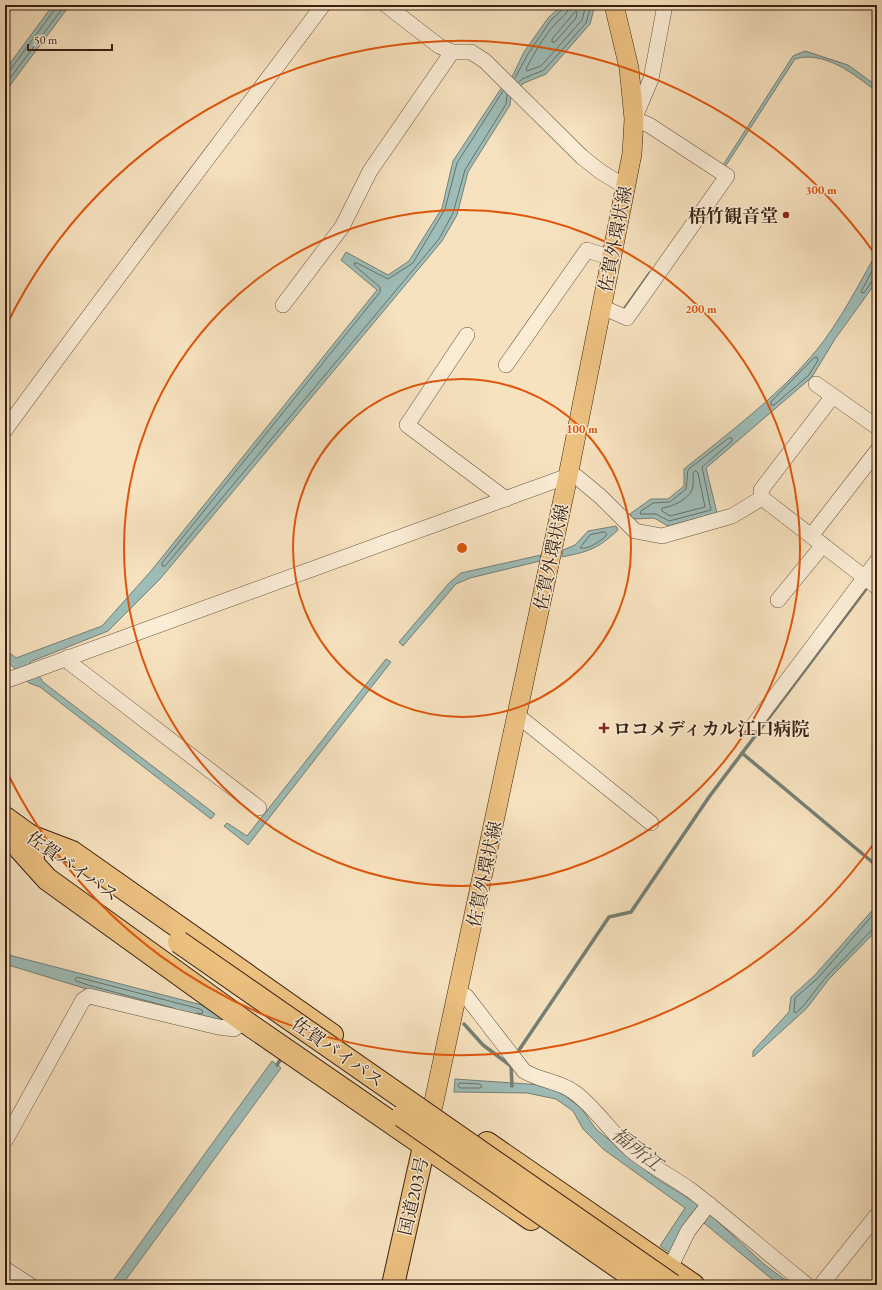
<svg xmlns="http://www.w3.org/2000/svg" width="882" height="1290" viewBox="0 0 882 1290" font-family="'EB Garamond','Noto Serif JP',serif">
<rect width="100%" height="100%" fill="#f7e2bf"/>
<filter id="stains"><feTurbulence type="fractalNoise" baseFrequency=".005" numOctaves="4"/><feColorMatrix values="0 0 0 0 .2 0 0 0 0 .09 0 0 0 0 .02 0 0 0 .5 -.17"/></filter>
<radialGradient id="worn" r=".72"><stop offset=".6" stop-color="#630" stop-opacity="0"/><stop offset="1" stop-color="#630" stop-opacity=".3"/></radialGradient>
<!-- water -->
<g fill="#9ebdb8" stroke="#757f76">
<polygon points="53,5 70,5 5,92 5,70"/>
<polygon points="562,5 595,5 590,24 546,74 524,83 511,95 510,105 468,172 457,215 442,241 160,579 108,631 30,662 43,682 215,814 211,819 40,687 29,683 5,659 5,649 16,658 102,626 151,571 377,290 341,260 346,252 388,275 409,261 442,208 453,161 500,90 513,75 524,52 548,18"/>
<path d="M 805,51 L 848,65 L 877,86 L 877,92 C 855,75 825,50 795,59 L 725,167 L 723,165 L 793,56 Z"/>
<path d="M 877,252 L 877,281 L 835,339 L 812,377 L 706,468 L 717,513 L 668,526 L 654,518 L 633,519 L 630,514 L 651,499 L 668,499 L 684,486 L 684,469 C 730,432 778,396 816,351 C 840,321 858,286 877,252 Z"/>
<path d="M 616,526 L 618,530 C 596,550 590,551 562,557 L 563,550 L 575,545 L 588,531 Z"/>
<polygon points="541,555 540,561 470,578 456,584 403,646 399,642 450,582 461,573"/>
<polygon points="386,659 391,662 248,845 224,826 227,823 247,836"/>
<polygon points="877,905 877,930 829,979 807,1008 753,1057 753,1051 789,1012 791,997 815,975"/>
<polygon points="5,954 202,1005 226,1021 87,989 5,964"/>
<polygon points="272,1061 281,1068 122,1285 110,1285"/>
<polygon points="455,1079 542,1085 564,1095 581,1108 596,1129 654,1177 701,1206 765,1265 792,1285 779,1285 693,1214 670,1253 660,1246 685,1208 603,1149 583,1129 573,1111 556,1099 527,1093 454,1092"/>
</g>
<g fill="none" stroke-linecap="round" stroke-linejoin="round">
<!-- shore -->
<g stroke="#6b6f66" stroke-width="1">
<path d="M 569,5 C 569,13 562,17 556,23 C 544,36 534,53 526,69 L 527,71 L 541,66 L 582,20 L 586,5"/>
<polygon points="577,12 576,18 555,42 552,42 552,39 574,13"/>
<polyline points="5,72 10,70 55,9 56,5"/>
<polyline points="515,78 528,54 551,20 563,9 564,5"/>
<polyline points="519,82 522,79 544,70 586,23 591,5"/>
<polyline points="5,85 65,5"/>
<polyline points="503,91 457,163 445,209 413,263 388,279 357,263 354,263 355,266 380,287 380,292 162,563 162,566 165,566 439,239 453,213 465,170 506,104 507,95"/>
<polyline points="877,261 861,292 864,293 872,281 877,279"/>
<polygon points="814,358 817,357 818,360 809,375 774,405 771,405 771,402"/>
<polygon points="729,438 732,438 732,441 702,467 711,510 669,521 656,514 640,514 641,511 653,503 670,502 686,489 688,470"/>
<path d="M 696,471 L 698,473 L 705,507 L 670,516 L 662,511 L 662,508 C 672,507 687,500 692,490 C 694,485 693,478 693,473 Z"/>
<path d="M 605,532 L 607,535 C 600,541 589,550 580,548 L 590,535 Z"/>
<polyline points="877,910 818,978 795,998 794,1012 796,1013 804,1005 826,977 873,929 877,928"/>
<polyline points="173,1008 88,985 76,981 75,979 77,977 200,1009 203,1011 202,1014 197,1013"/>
<polygon points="460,1083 480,1084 482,1087 480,1088 460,1088 458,1086"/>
</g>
<!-- stream -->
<g stroke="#757f76" stroke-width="3.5">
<polyline points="625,308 650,273"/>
<polyline points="873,580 877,574"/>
<polyline points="742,753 877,866"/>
<polyline points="464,1024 483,1045 511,1066 512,1086"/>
<polyline points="517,1053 609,917 631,912 709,797 869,585"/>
<polyline points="277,1065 282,1057"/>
</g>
<defs>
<g id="minor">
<polyline points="386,5 439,46 452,52 471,52 485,61 582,157 601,172 626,187"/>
<polyline points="283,305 342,227 370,171 452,52"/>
<polyline points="602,307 627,318 727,176 649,125 634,119 651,79 665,5"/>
<polyline points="467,335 407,425 506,499"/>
<polyline points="506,365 587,250 612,258"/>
<polyline points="816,384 877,427"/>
<path d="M 5,430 C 109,287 217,147 323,5"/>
<polyline points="762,498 761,490 833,396"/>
<polyline points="811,536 877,451"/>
<polyline points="778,600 823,545"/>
<polyline points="68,657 70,663 259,808"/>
<polyline points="5,681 568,476 577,477 601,497 635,531 662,536 732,516 762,498 877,587"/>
<polyline points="517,715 651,823"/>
<polyline points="755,723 877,561"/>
<path d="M 458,994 L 466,996 L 524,1071 C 540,1081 559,1081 574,1092 C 596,1108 611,1133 631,1150 C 650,1166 673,1177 692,1191 C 731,1221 768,1254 807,1285"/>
<polyline points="5,1141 83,1000 89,996 218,1027 234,1029 244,1021"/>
<polyline points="670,1268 688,1231 709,1204"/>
<polyline points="5,1269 30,1285"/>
<polyline points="821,1285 877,1215"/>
</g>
<polyline id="major" points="433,1106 568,476 632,154 634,119 629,68 614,5"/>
<g id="highway">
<polyline points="5,818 41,844"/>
<polyline points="30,836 72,852 332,1035"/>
<polyline points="5,837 33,857"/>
<polyline points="20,849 47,879 244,1021 531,1219"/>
<polyline points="487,1143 693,1285"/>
<polyline points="393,1285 427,1133"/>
</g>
</defs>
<!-- minor casing -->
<use href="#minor" stroke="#68513e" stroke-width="16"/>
<!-- major casing -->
<use href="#major" stroke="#382113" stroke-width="20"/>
<!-- highway casing -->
<use href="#highway" stroke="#382113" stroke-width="24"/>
<!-- minor -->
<use href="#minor" stroke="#faecd5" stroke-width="15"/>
<!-- major -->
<use href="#major" stroke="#ecc180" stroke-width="19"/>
<!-- highway -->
<use href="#highway" stroke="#ecc180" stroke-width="22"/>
<defs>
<g id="highway-bridge">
<polyline points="179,942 672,1285"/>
<polyline points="402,1116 644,1285"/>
</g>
</defs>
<!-- highway-bridge casing -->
<use href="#highway-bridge" stroke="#382113" stroke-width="24" stroke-linecap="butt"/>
<!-- highway-bridge -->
<use href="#highway-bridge" stroke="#ecc180" stroke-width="22"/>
</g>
<!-- distance rings -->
<g fill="none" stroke="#df560c" stroke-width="2">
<circle cx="462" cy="548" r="169"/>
<circle cx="462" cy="548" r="338"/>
<path d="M875 842A507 507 0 0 1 6 770M6 326A507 507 0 0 1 875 254"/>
</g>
<!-- markers -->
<g fill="#8f2418" stroke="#faecd5" stroke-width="1.5">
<circle cx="786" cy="215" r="4"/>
<path d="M602 722h4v4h4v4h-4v4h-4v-4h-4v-4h4z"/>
</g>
<g text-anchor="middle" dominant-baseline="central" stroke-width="3" stroke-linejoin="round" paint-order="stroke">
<!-- poi labels -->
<g font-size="18" font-weight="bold" fill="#382113" stroke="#faecd5" text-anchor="end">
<text x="778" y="215">梧竹観音堂</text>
<text x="613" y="728" text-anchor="start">ロコメディカル江口病院</text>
</g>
<!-- street labels -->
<g font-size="18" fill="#382113" stroke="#faecd5">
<text transform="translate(615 239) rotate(-79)">佐賀外環状線</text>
<text transform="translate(551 557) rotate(-78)">佐賀外環状線</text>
<text transform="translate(73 866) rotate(35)">佐賀バイパス</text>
<text transform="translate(484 874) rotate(-78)">佐賀外環状線</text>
<text transform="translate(338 1052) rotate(35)">佐賀バイパス</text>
<text transform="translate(413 1196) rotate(-77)">国道203号</text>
</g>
<!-- water labels -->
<g font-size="19" font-style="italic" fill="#575045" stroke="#faecd5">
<text transform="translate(637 1149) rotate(38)">福所江</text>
</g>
</g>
<circle cx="462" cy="548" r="6" fill="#df560c" stroke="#faecd5" stroke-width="2"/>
<g font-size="12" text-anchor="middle" font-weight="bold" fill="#df560c" stroke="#faecd5" stroke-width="3" stroke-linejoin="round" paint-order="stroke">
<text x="821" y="194">300 m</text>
<text x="701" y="313">200 m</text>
<text x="582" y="433">100 m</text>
</g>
<!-- margin -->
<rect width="882" height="1290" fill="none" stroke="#f7e2bf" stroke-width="20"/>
<rect x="6" y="6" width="870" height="1278" fill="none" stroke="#382113" stroke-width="2"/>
<rect x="10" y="10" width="862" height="1270" fill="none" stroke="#382113"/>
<!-- scale -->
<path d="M28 44v6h84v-6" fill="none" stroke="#382113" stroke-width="2"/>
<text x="34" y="44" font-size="12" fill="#382113" stroke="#faecd5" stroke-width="3" paint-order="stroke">50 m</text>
<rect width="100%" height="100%" filter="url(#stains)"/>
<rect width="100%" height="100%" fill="url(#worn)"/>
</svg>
